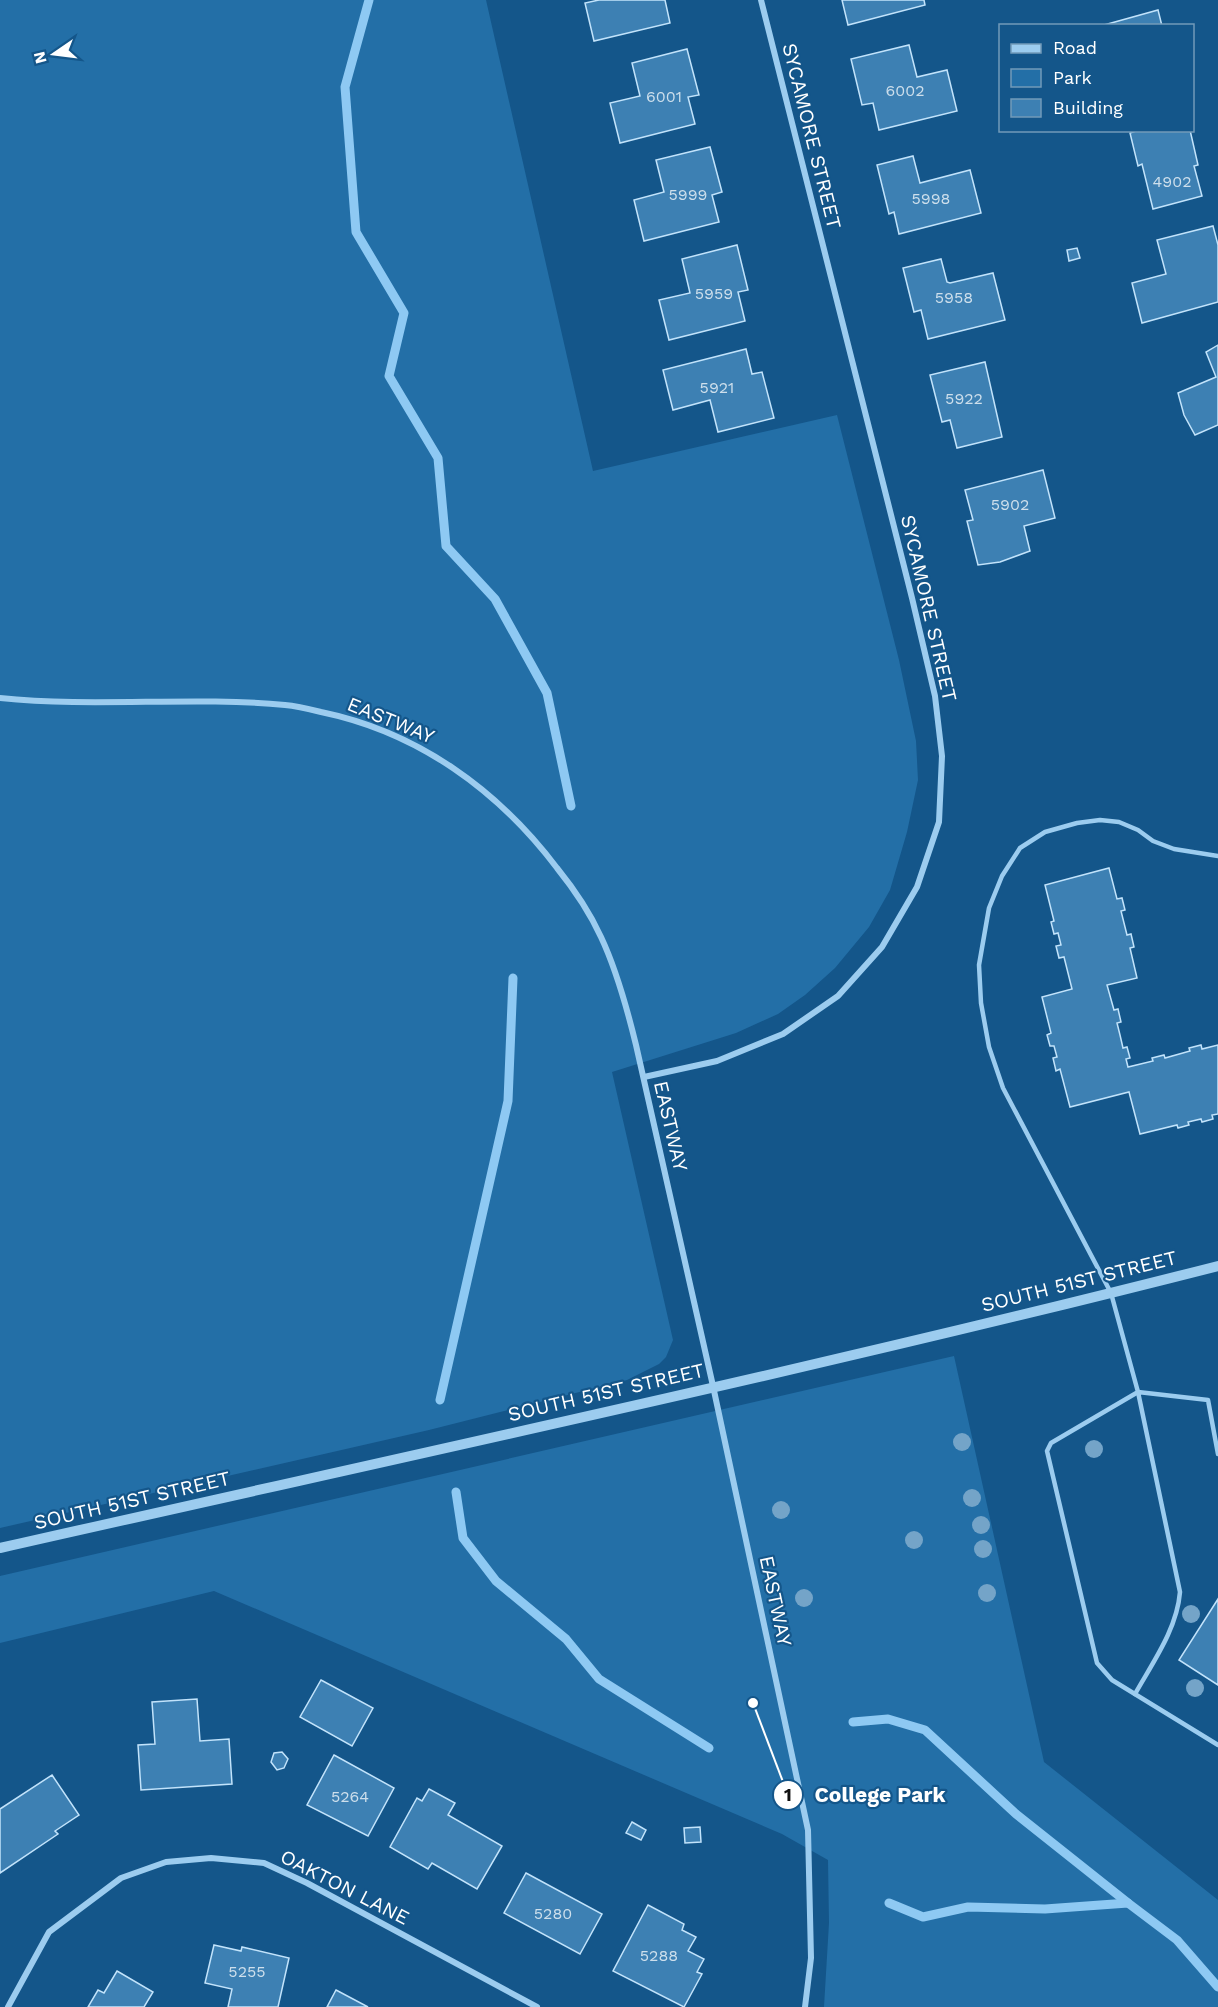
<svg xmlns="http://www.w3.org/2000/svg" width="1218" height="2007" viewBox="0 0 1218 2007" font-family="'Work Sans',sans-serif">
<rect width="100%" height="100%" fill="#14568a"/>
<!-- green -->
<g fill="#236fa7">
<polygon points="0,0 486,0 593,471 837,415 899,660 916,741 918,780 907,832 890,890 869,927 835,968 805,995 778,1014 736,1033 612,1072 673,1340 666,1357 659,1364 627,1380 429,1430 0,1528"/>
<polygon points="954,1356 1044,1762 1218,1900 1218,2007 824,2007 829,1923 828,1860 782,1834 214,1591 0,1643 0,1576"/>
</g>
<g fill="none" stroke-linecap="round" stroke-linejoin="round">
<!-- stream -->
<g stroke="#8ec9f3" stroke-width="9">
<polyline points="369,0 345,87 356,232 404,313 389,376 438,458 446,546 495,599 547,693 571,806"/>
<polyline points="440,1400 508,1101 513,978"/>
<polyline points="456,1492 463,1538 496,1581 566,1639 599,1679 709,1748"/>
<polyline points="853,1722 888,1719 925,1730 1016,1814 1128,1903"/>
<polyline points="889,1903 923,1917 968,1907 1045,1909 1128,1903 1177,1940 1218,1987"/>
</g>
</g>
<!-- building -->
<g fill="#3d80b3" stroke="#c2e3fb" stroke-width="1.5">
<polygon points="599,0 665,0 670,23 594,41 585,3"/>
<polygon points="842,0 924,0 925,5 848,25"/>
<polygon points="1158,10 1162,26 1104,25"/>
<polygon points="909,45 917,77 947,70 957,111 879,130 873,103 862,105 851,59"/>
<polygon points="687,49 699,95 688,97 695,124 620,143 610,103 640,96 632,63"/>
<polygon points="1139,130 1190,130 1198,165 1194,166 1202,196 1153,209 1142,164 1138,166 1130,133"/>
<polygon points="710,147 722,192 712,195 719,222 644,241 634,200 664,192 656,160"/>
<polygon points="913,156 920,183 970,170 981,213 899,234 894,212 889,214 877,165"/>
<polygon points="1213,226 1218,245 1218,302 1142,323 1132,283 1166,274 1157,240"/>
<polygon points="737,245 748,290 738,292 745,321 669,340 659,300 690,293 682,259"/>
<polygon points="1077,248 1080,258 1069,261 1067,250"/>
<polygon points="941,259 947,282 950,283 993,273 1005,320 928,339 921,310 914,312 903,268"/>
<polygon points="1218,345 1218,425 1195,435 1184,415 1178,393 1216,377 1206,352"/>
<polygon points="746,349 752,374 762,372 774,418 718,432 710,400 673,410 663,370"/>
<polygon points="985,362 1002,437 957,448 950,420 942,422 930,375"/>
<polygon points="1043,470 1055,518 1024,526 1030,551 1000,562 978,565 967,521 973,520 965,490"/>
<polygon points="1109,868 1117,899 1122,898 1125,910 1121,911 1127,935 1131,934 1134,947 1130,948 1137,978 1107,985 1114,1010 1118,1009 1121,1022 1117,1023 1120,1035 1123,1048 1127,1047 1130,1058 1126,1059 1128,1067 1153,1061 1152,1058 1164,1055 1165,1058 1190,1051 1189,1048 1201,1045 1202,1049 1218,1045 1218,1114 1212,1115 1213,1119 1202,1122 1201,1119 1188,1122 1189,1125 1178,1128 1177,1125 1140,1134 1129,1092 1070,1107 1060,1069 1056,1071 1053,1058 1057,1057 1054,1046 1050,1046 1047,1035 1051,1033 1042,997 1072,989 1064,957 1059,958 1056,946 1061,945 1058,933 1054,934 1051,922 1054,921 1045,885"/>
<polygon points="1218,1599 1218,1685 1179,1660"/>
<polygon points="321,1680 373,1708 352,1746 300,1717"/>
<polygon points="197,1699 200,1741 229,1739 232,1784 141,1790 138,1745 155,1744 152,1702"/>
<polygon points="282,1752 288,1759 284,1768 277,1770 271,1762 274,1753"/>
<polygon points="334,1755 394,1788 368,1836 307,1805"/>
<polygon points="52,1775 79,1815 55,1831 58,1834 0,1873 0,1809"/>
<polygon points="429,1789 455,1803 448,1815 502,1846 477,1889 432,1863 428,1869 390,1847 417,1798 422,1801"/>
<polygon points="632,1822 646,1830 641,1840 626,1833"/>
<polygon points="700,1827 701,1842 685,1843 684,1828"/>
<polygon points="526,1873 602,1914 580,1954 504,1913"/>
<polygon points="648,1905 684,1924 682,1930 696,1937 688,1951 704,1959 697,1972 702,1974 684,2007 613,1971"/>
<polygon points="214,1945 241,1951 242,1947 289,1958 278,2007 228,2007 232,1989 205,1983"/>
<polygon points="117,1971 153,1992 144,2007 88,2007 98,1990 104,1993"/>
<polygon points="336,1990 368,2007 327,2007"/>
</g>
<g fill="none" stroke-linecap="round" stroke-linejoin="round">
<!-- service -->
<g stroke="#9cccef" stroke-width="4.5">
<polyline points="1218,856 1174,849 1153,841 1138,830 1119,822 1100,820 1077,823 1045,832 1020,848 1002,876 989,908 979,965 981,1003 989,1047 1003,1088 1111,1293 1138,1392 1051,1443 1047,1451 1097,1663 1112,1680 1218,1745"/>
<path d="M 1135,1694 C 1153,1662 1177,1629 1180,1592 L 1138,1392 L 1208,1400 L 1218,1454"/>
</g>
<!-- minor -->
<g stroke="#9cccef" stroke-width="6">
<path d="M 0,698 C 95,708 190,696 285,705 C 297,706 309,709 321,712 C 418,732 498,790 557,868 C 574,889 590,913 601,937 C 617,971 627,1008 636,1045 L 713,1386 L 808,1830 L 811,1958 L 805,2007"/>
<polyline points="644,1077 717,1061 783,1034 838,996 882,947 917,887 939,822 942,756 935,696 912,598 761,0"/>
<polyline points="8,2007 49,1932 121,1878 166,1862 211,1858 264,1863 307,1883 537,2007"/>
</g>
<!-- tertiary -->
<path stroke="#9cccef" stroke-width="10" d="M 0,1548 C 406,1456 814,1369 1218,1266"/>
</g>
<!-- trees -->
<g fill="#74a4c8">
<circle cx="962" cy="1442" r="9"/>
<circle cx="1094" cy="1449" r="9"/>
<circle cx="972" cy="1498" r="9"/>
<circle cx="781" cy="1510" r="9"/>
<circle cx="981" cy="1525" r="9"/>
<circle cx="914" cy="1540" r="9"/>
<circle cx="983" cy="1549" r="9"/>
<circle cx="987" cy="1593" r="9"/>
<circle cx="804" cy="1598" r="9"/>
<circle cx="1191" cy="1614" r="9"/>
<circle cx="1195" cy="1688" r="9"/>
</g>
<g text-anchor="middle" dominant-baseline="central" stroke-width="4.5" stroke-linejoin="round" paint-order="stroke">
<!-- number labels -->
<g font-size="16" fill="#cedfec">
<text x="905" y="90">6002</text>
<text x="664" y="96">6001</text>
<text x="1172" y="181">4902</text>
<text x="688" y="194">5999</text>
<text x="931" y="198">5998</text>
<text x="714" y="293">5959</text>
<text x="954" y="297">5958</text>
<text x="717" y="387">5921</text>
<text x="964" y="398">5922</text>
<text x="1010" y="504">5902</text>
<text x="350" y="1796">5264</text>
<text x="553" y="1913">5280</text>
<text x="659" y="1955">5288</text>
<text x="247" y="1971">5255</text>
</g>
<!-- street labels -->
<g font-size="20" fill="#fff" stroke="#14568a">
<text transform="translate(812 136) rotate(76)">SYCAMORE STREET</text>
<text transform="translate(929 608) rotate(77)">SYCAMORE STREET</text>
<text transform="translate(391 720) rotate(22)">EASTWAY</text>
<text transform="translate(671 1126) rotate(77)">EASTWAY</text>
<text transform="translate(1079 1281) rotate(-14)">SOUTH 51ST STREET</text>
<text transform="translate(606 1392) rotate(-13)">SOUTH 51ST STREET</text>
<text transform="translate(132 1500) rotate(-13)">SOUTH 51ST STREET</text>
<text transform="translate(776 1601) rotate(78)">EASTWAY</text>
<text transform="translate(345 1887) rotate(27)">OAKTON LANE</text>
</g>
</g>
<!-- callouts -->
<path fill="none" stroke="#fff" stroke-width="2" d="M753 1703L788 1795"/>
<g fill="#fff" stroke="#14568a" stroke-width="2">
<circle cx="753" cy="1703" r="6"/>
<circle cx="788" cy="1795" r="15"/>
</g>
<g font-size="18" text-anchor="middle" font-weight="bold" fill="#111">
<text x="788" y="1801">1</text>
</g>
<g font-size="21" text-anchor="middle" font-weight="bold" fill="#fff" stroke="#14568a" stroke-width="4.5" stroke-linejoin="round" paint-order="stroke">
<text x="880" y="1802">College Park</text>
</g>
<!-- legend -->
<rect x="999" y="24" width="195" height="108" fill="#14568a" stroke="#729ab9" stroke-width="1.5"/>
<rect x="1011" y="44" width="30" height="9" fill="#9cccef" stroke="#729ab9" stroke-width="1.5"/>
<text x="1053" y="54" font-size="18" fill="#ffffff">Road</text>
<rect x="1011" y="69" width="30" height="18" fill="#236fa7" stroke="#729ab9" stroke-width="1.5"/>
<text x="1053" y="84" font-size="18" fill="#ffffff">Park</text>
<rect x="1011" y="99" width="30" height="18" fill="#3d80b3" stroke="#729ab9" stroke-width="1.5"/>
<text x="1053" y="114" font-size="18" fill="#ffffff">Building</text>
<!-- north arrow -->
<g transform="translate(54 54) rotate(256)" stroke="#14568a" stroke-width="4.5" paint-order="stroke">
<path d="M0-4.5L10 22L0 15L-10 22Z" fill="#ffffff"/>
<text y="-9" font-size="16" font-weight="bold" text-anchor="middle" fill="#ffffff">N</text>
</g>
</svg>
